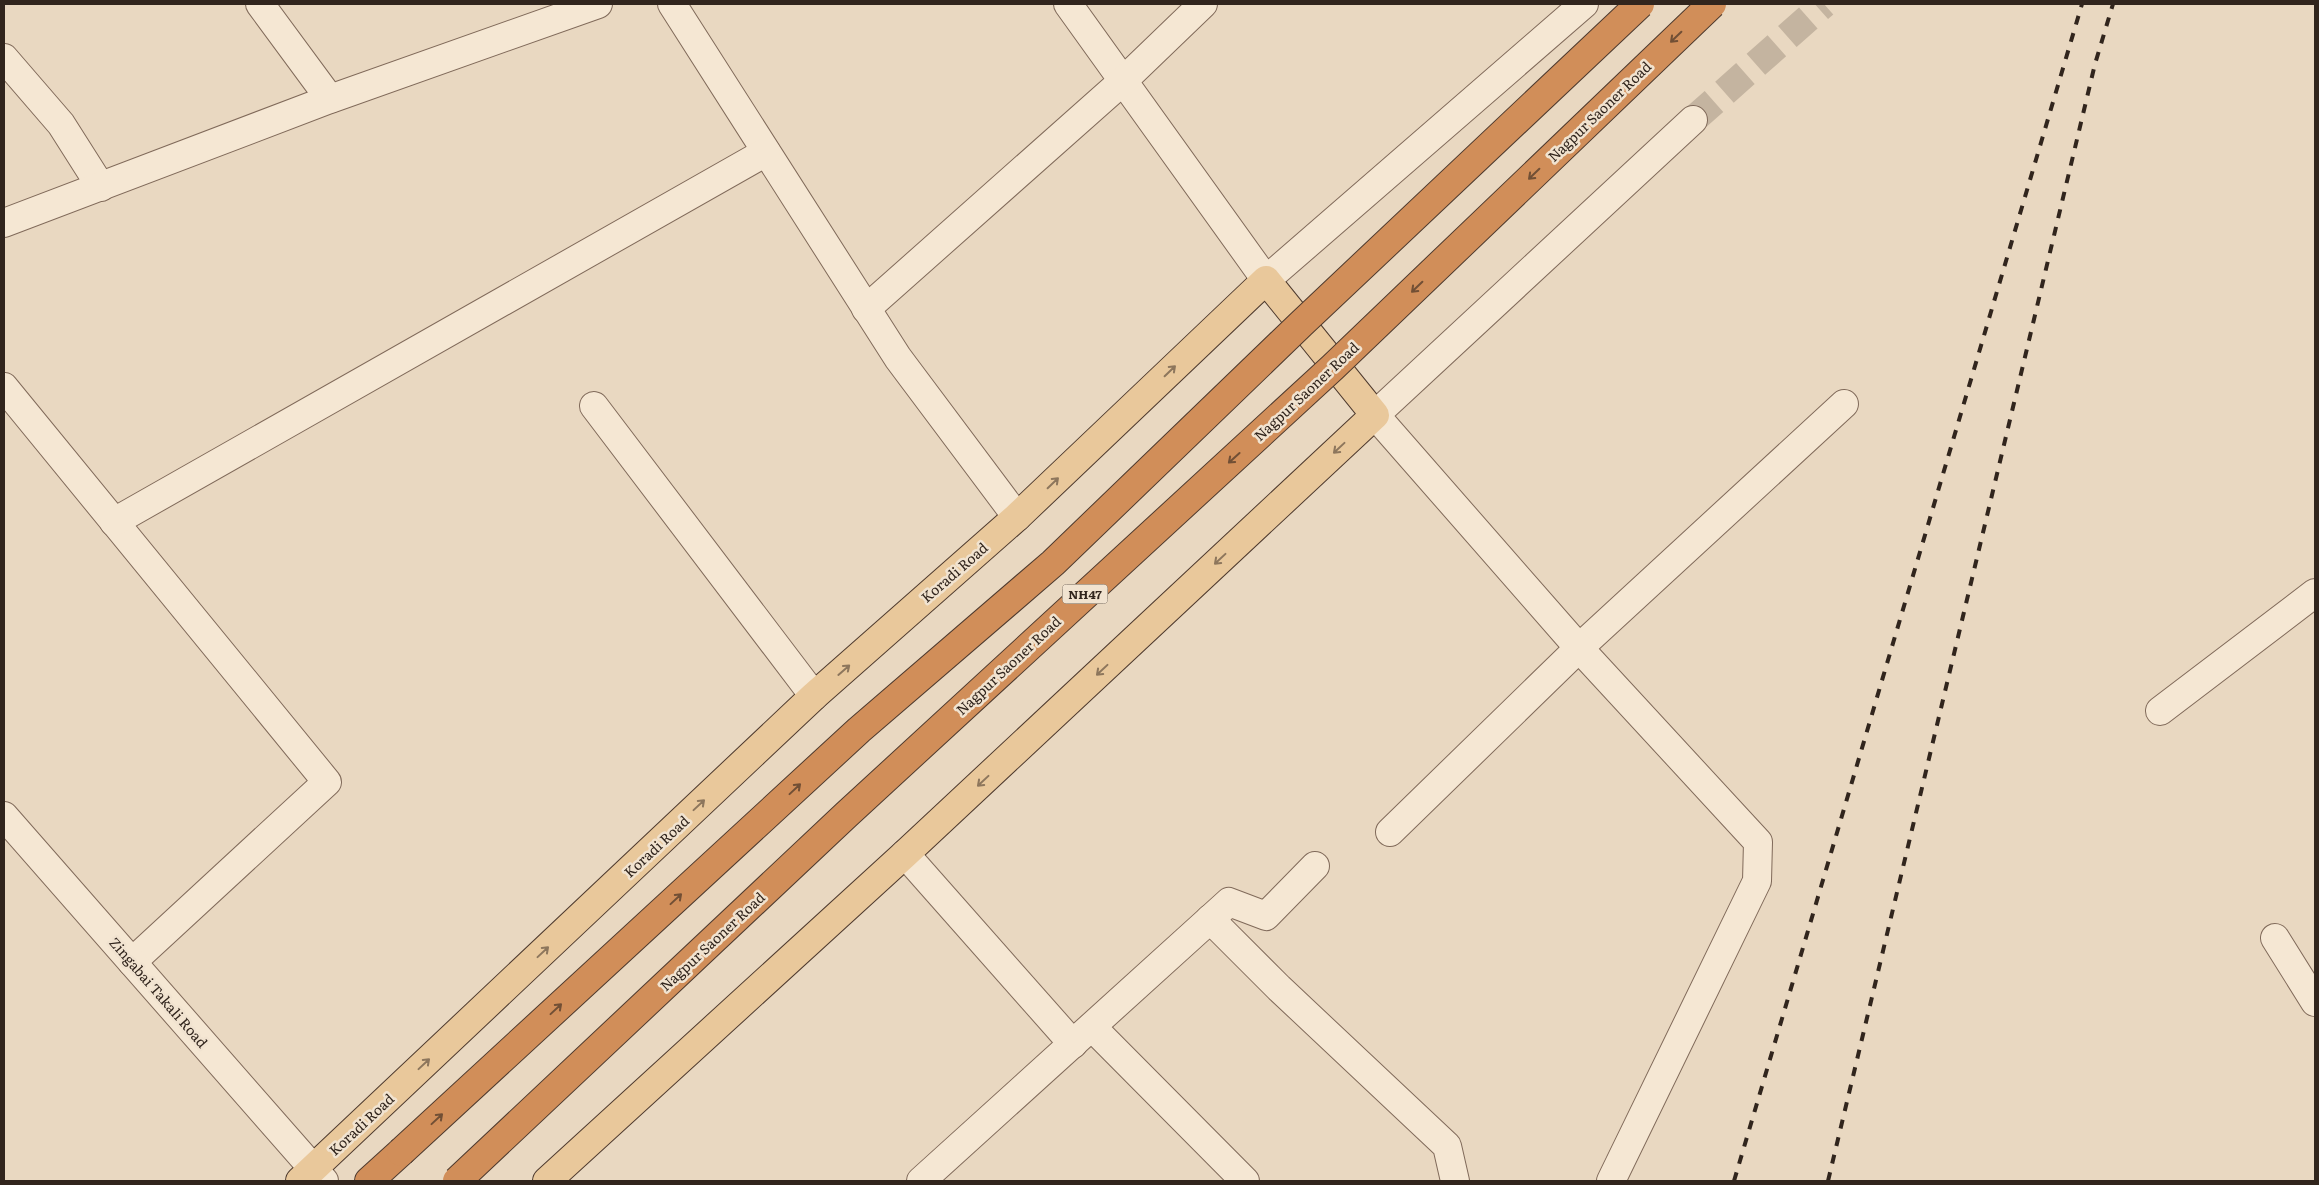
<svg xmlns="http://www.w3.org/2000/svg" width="2319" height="1185" viewBox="0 0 2319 1185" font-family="Literata,serif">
<rect width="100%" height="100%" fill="#e9d8c1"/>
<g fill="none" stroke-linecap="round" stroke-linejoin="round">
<!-- minor-tunnel -->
<polyline stroke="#c4b4a0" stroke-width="28" stroke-dasharray="28 14" stroke-linecap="butt" points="1693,120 1824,4"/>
<defs>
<g id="minor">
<polyline points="260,4 330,99"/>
<polyline points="672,4 898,358 1017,517"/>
<polyline points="1068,4 1266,280 1584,4"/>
<polyline points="4,58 61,124 101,187"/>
<polyline points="4,223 330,99 598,4"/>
<polyline points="866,309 1124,80 1203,4"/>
<polyline points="4,387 327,782 132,962"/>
<polyline points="594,406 814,696"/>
<polyline points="114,522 766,152"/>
<polyline points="2160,711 2315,593"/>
<polyline points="4,816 324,1181"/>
<polyline points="1390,832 1579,648 1844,404"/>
<polyline points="905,854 1073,1044"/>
<polyline points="1210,919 1279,988 1447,1146 1455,1181"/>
<polyline points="2275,938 2315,1002"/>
<polyline points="1092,1027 1245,1181"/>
<polyline points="921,1181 1229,902 1266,916 1315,866"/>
<polyline points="1611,1181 1757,881 1758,842 1579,648 1375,415 1693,120"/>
</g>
<polyline id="major" points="300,1181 814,696 1017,517 1266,280 1375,415 905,854 547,1181"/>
<polyline id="highway" points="369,1181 401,1152"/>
</defs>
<!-- minor casing -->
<use href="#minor" stroke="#806a5a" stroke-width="30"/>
<!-- major casing -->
<use href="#major" stroke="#4e3a2e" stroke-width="30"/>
<!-- highway casing -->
<use href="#highway" stroke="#4e3a2e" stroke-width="30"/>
<!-- minor -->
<use href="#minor" stroke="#f5e7d3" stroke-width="28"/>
<!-- major -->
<use href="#major" stroke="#e9c89b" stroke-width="28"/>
<!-- highway -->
<use href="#highway" stroke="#d18e59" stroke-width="28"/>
<!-- rail -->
<g stroke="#31251d" stroke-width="4" stroke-dasharray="9 9" stroke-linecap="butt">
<polyline points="1734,1181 2082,4"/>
<polyline points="1828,1181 2095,64 2113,4"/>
</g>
<defs>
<g id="highway-bridge">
<polyline points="401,1152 859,730 1053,563 1301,324 1640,4"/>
<polyline points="457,1181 846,815 1333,367 1712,4"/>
</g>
</defs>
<!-- highway-bridge casing -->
<use href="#highway-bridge" stroke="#4e3a2e" stroke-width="30" stroke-linecap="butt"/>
<!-- highway-bridge -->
<use href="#highway-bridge" stroke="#d18e59" stroke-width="28"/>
</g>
<!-- one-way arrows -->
<defs><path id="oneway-shaft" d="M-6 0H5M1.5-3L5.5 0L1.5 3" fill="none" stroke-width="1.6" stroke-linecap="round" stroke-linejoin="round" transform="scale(1.25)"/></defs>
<g stroke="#714f35">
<use href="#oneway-shaft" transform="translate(1676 37) rotate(136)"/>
<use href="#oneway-shaft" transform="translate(1534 174) rotate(136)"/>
<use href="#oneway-shaft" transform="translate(1417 287) rotate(136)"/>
<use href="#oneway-shaft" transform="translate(1234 458) rotate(138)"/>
<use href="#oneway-shaft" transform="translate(795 789) rotate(-43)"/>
<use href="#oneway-shaft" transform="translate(676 899) rotate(-43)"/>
<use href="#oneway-shaft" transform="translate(556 1009) rotate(-43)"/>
<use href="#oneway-shaft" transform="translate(437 1119) rotate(-43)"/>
</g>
<g stroke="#8d765c">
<use href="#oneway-shaft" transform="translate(1170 371) rotate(-44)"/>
<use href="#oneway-shaft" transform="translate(1339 448) rotate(137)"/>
<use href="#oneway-shaft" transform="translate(1053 483) rotate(-44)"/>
<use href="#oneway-shaft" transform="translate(1220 559) rotate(137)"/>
<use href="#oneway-shaft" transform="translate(844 670) rotate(-41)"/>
<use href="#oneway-shaft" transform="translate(1102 670) rotate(137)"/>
<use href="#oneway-shaft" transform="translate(983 781) rotate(137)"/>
<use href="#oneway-shaft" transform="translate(699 805) rotate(-43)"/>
<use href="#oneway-shaft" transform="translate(543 952) rotate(-43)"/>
<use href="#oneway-shaft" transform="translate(424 1064) rotate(-43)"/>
</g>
<g text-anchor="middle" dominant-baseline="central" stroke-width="5" stroke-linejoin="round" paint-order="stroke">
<!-- shield labels -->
<rect fill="#f1e3d0" stroke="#6b5e53" stroke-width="1" x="1062.5" y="584.5" width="45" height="19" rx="4"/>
<g font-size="12" font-weight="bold" fill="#31251d">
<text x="1085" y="594">NH47</text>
</g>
<!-- street labels -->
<g font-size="14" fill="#31251d" stroke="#f1e3d0">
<text transform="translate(1599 111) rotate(-44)">Nagpur Saoner Road</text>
<text transform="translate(1306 391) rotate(-43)">Nagpur Saoner Road</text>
<text transform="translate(954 572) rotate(-41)">Koradi Road</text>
<text transform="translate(1008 665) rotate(-43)">Nagpur Saoner Road</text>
<text transform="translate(656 846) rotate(-43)">Koradi Road</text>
<text transform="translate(712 941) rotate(-43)">Nagpur Saoner Road</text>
<text transform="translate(159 992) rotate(49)">Zingabai Takali Road</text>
<text transform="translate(361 1124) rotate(-43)">Koradi Road</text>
</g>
</g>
<!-- border -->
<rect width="2319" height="1185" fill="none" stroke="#31251d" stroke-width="10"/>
</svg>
